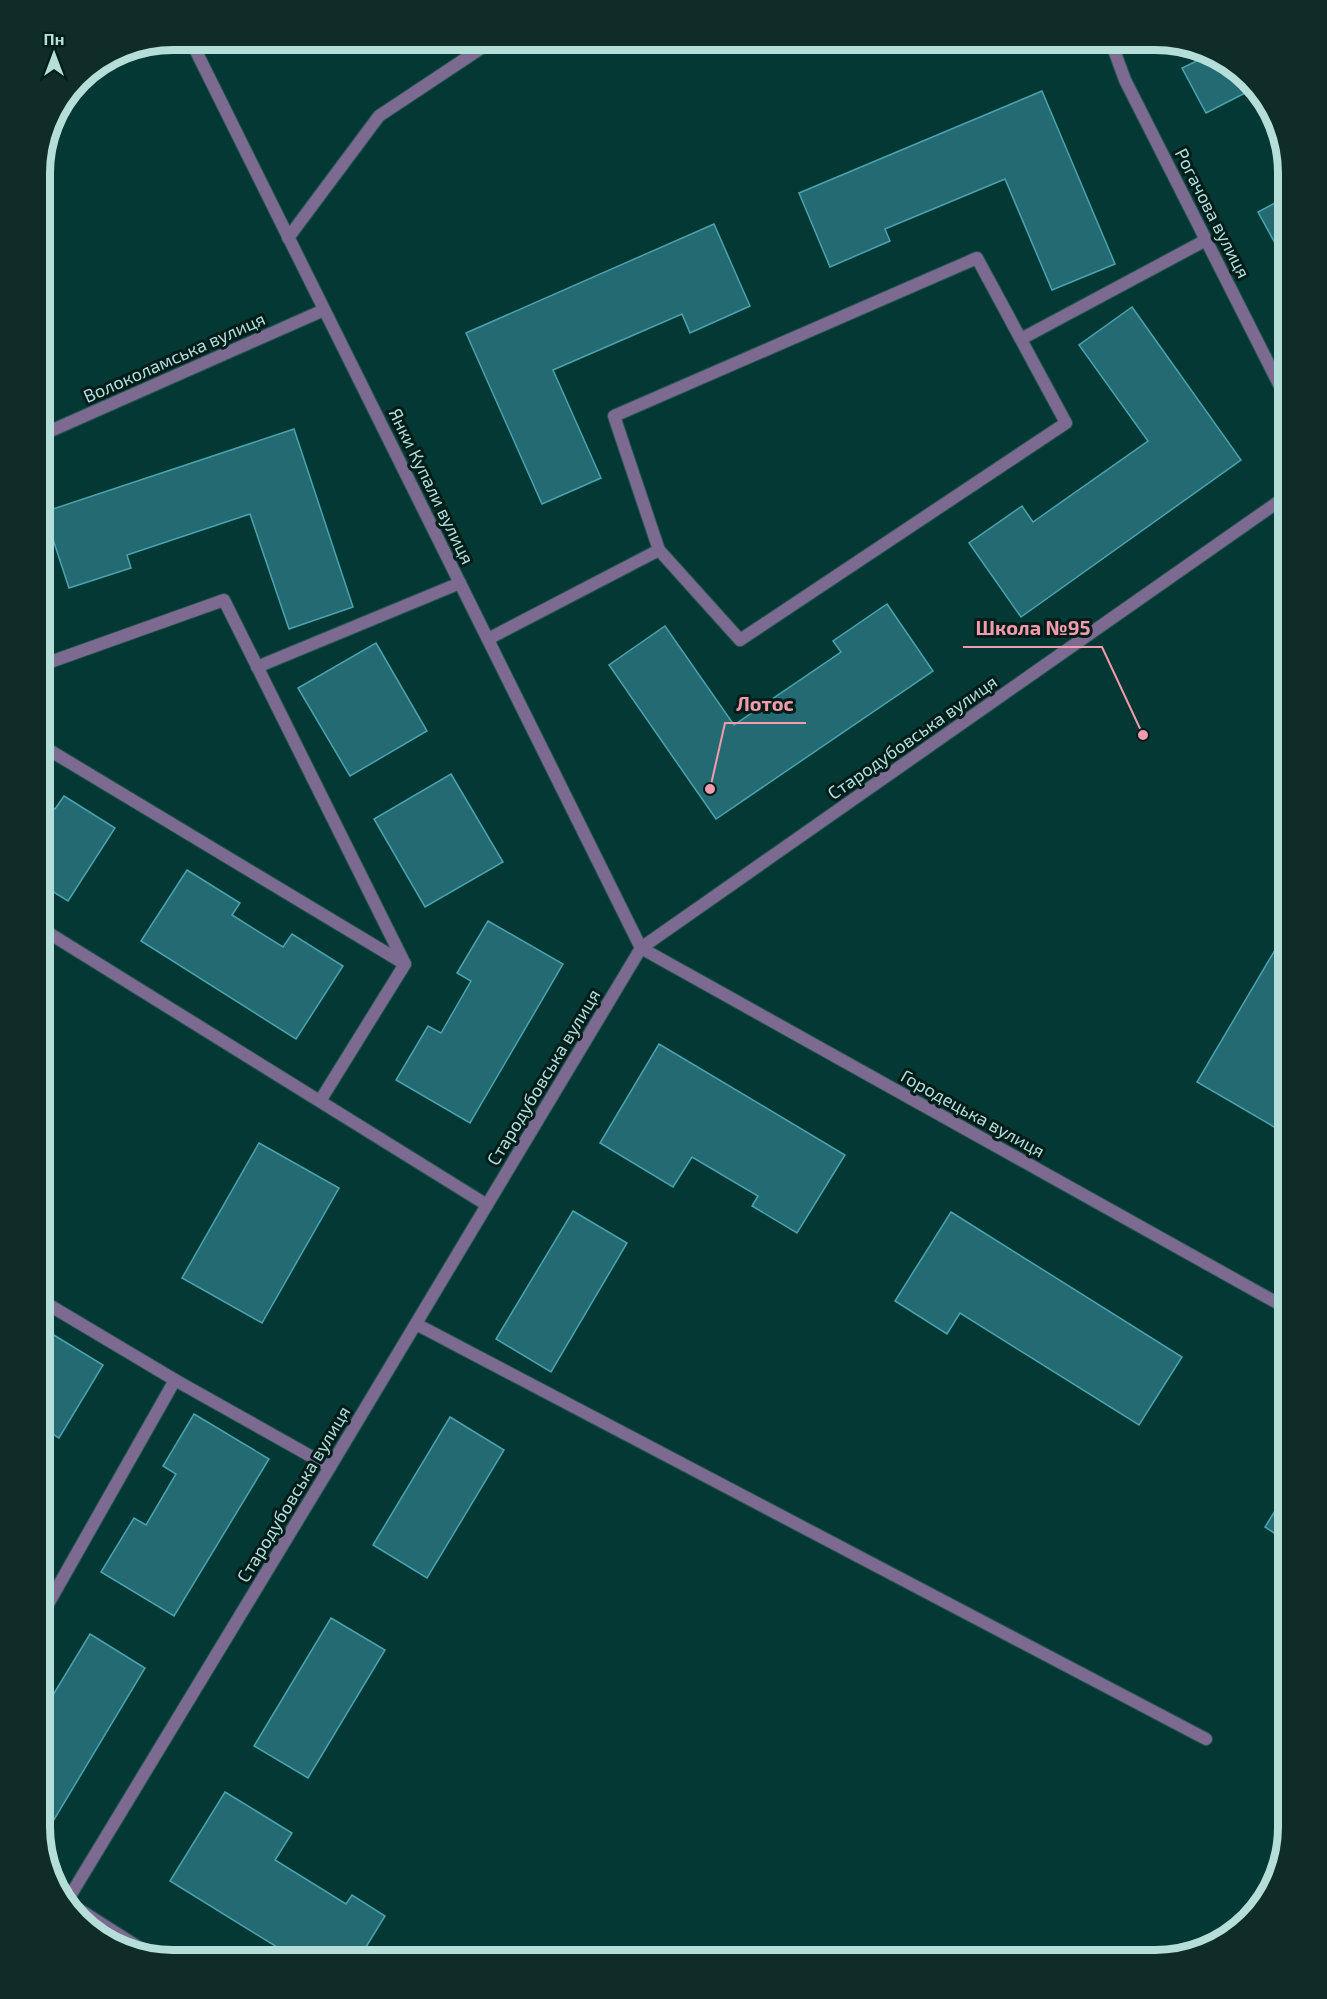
<svg xmlns="http://www.w3.org/2000/svg" width="1327" height="1999" viewBox="0 0 1327 1999" font-family="'Exo 2',sans-serif">
<rect width="100%" height="100%" fill="#033834"/>
<!-- building -->
<g fill="#246a73" stroke="#49a4af" stroke-width="1.5">
<polygon points="1211,54 1222,57 1253,89 1206,113 1182,68"/>
<polygon points="1042,91 1115,264 1052,290 1005,179 885,229 890,241 830,267 799,193"/>
<polygon points="1288,196 1288,253 1282,256 1258,212"/>
<polygon points="714,224 750,306 690,333 682,314 553,370 601,478 542,504 466,333"/>
<polygon points="1132,307 1241,460 1021,617 969,543 1022,506 1033,522 1148,441 1079,345"/>
<polygon points="294,429 353,607 289,629 250,514 127,555 131,568 69,588 44,512"/>
<polygon points="887,604 933,671 716,819 609,665 665,626 734,725 841,652 833,641"/>
<polygon points="376,643 427,731 350,776 298,688"/>
<polygon points="451,774 503,862 425,907 374,819"/>
<polygon points="64,796 115,828 68,901 39,883 39,799 55,809"/>
<polygon points="187,870 240,903 232,915 283,947 292,934 343,966 296,1039 141,941"/>
<polygon points="488,921 563,964 470,1123 396,1080 428,1026 441,1033 471,981 457,973"/>
<polygon points="1288,928 1288,1033 1278,1050 1288,1056 1288,1135 1197,1082"/>
<polygon points="659,1044 845,1155 797,1233 752,1206 758,1196 692,1157 673,1187 600,1143"/>
<polygon points="259,1143 339,1188 262,1323 182,1278"/>
<polygon points="573,1211 627,1243 551,1372 496,1339"/>
<polygon points="951,1212 1182,1357 1139,1425 960,1313 947,1334 895,1301"/>
<polygon points="39,1326 103,1365 59,1438 39,1426"/>
<polygon points="194,1414 269,1459 174,1616 101,1572 134,1518 146,1525 176,1474 163,1466"/>
<polygon points="450,1417 504,1450 427,1578 373,1545"/>
<polygon points="1288,1490 1288,1542 1265,1527"/>
<polygon points="331,1618 385,1650 308,1778 254,1746"/>
<polygon points="90,1634 145,1668 49,1828 39,1822 39,1718"/>
<polygon points="225,1792 292,1833 275,1860 346,1904 352,1895 385,1916 358,1960 298,1960 170,1881"/>
</g>
<g fill="none" stroke-linecap="round" stroke-linejoin="round">
<defs>
<g id="lane">
<polyline points="488,639 659,550 614,416 977,258 1066,423 740,640 659,550"/>
<polyline points="257,667 460,583"/>
<polyline points="39,744 405,964 224,600 39,666"/>
<polyline points="39,927 487,1205"/>
<polyline points="320,1101 405,964"/>
<polyline points="39,1299 175,1380"/>
<polyline points="416,1324 1206,1739"/>
<polyline points="39,1620 175,1380 330,1467"/>
</g>
<g id="street">
<polyline points="190,39 641,948"/>
<polyline points="1110,39 1125,80 1288,402"/>
<polyline points="288,238 379,116 495,39"/>
<polyline points="1021,339 1206,240"/>
<polyline points="39,436 324,310"/>
<polyline points="641,948 1288,1309"/>
<polyline points="61,1898 154,1957"/>
<polyline points="67,1901 330,1467 641,948 1288,495"/>
</g>
</defs>
<!-- lane casing -->
<use href="#lane" stroke="#235652" stroke-width="14"/>
<!-- street casing -->
<use href="#street" stroke="#235652" stroke-width="14"/>
<!-- lane -->
<use href="#lane" stroke="#7d6a91" stroke-width="12"/>
<!-- street -->
<use href="#street" stroke="#7d6a91" stroke-width="12"/>
</g>
<g text-anchor="middle" dominant-baseline="central" stroke-width="6" stroke-linejoin="round" paint-order="stroke">
<!-- street labels -->
<g font-size="18" fill="#b5ded9" stroke="#011d1a">
<text transform="translate(1213 213) rotate(63)">Рогачова вулиця</text>
<text transform="translate(174 357) rotate(-24)">Волоколамська вулиця</text>
<text transform="translate(432 486) rotate(64)">Янки Купали вулиця</text>
<text transform="translate(912 737) rotate(-35)">Стародубовська вулиця</text>
<text transform="translate(543 1077) rotate(-59)">Стародубовська вулиця</text>
<text transform="translate(973 1113) rotate(29)">Городецька вулиця</text>
<text transform="translate(293 1494) rotate(-59)">Стародубовська вулиця</text>
</g>
</g>
<!-- crop -->
<path d="M0 0H1327V1999H0ZM173 50H1155A123 123 0 0 1 1278 173V1827A123 123 0 0 1 1155 1950H173A123 123 0 0 1 50 1827V173A123 123 0 0 1 173 50Z" fill="#0f2c29" fill-rule="evenodd"/>
<path fill="none" stroke="#b5ded9" stroke-width="8" d="M173 50H1155A123 123 0 0 1 1278 173V1827A123 123 0 0 1 1155 1950H173A123 123 0 0 1 50 1827V173A123 123 0 0 1 173 50Z"/>
<!-- callouts -->
<path fill="none" stroke="#f39aac" stroke-width="2" d="M1143 735L1102 647H963M710 789L725 723H806"/>
<g fill="#f39aac" stroke="#011d1a" stroke-width="2">
<circle cx="1143" cy="735" r="6"/>
<circle cx="710" cy="789" r="6"/>
</g>
<g font-size="20" text-anchor="middle" font-weight="bold" fill="#f39aac" stroke="#011d1a" stroke-width="6" stroke-linejoin="round" paint-order="stroke">
<text x="1033" y="635">Школа №95</text>
<text x="765" y="711">Лотос</text>
</g>
<!-- north arrow -->
<g transform="translate(54 54)" stroke="#011d1a" stroke-width="4.5" paint-order="stroke">
<path d="M0-4.5L10 22L0 15L-10 22Z" fill="#b5ded9"/>
<text y="-9" font-size="16" font-weight="bold" text-anchor="middle" fill="#b5ded9">Пн</text>
</g>
</svg>
